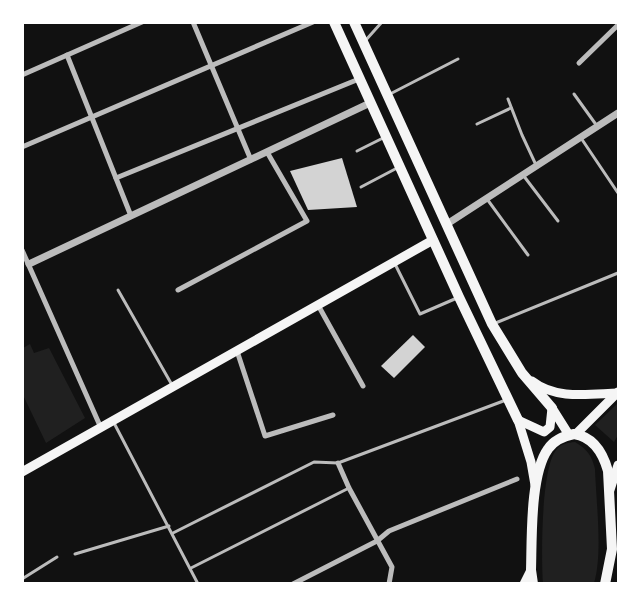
<svg xmlns="http://www.w3.org/2000/svg" width="641" height="606" viewBox="0 0 641 606" font-family="Poppins,sans-serif">
<rect width="100%" height="100%" fill="#111"/>
<!-- green -->
<g fill="#202020">
<polygon points="30,344 34,353 49,348 85,418 46,443 23,395 23,348"/>
<polygon points="618,403 618,435 614,442 595,425"/>
<path d="M 575,442 C 587,449 592,456 595,469 C 596,500 603,555 594,583 L 543,583 C 541,559 541,465 557,449 C 562,443 568,443 575,442 Z"/>
</g>
<!-- building -->
<g fill="#d3d3d3">
<polygon points="342,158 357,207 308,210 290,171"/>
<polygon points="413,335 425,347 394,378 381,366"/>
</g>
<g fill="none" stroke-linecap="round" stroke-linejoin="round">
<!-- service -->
<g stroke="#bcbcbc" stroke-width="3">
<polyline points="365,41 382,22"/>
<polyline points="390,94 458,59"/>
<polyline points="574,94 597,126"/>
<polyline points="508,99 522,135 536,165"/>
<polyline points="477,124 511,108"/>
<polyline points="581,138 618,193"/>
<polyline points="357,151 385,137"/>
<polyline points="523,175 558,221"/>
<polyline points="361,187 399,167"/>
<polyline points="487,199 528,255"/>
<polyline points="395,264 420,314 457,298"/>
<polyline points="118,290 172,385"/>
<polyline points="493,324 618,273"/>
<polyline points="113,421 198,584"/>
<polyline points="173,533 314,462 338,463 506,400"/>
<polyline points="75,554 169,526"/>
<polyline points="191,568 349,488"/>
<polyline points="22,579 57,557"/>
</g>
<!-- minor -->
<g stroke="#bcbcbc" stroke-width="5">
<polyline points="193,22 251,160"/>
<polyline points="67,55 131,216"/>
<polyline points="579,63 618,25"/>
<polyline points="22,75 142,22"/>
<polyline points="22,147 313,22"/>
<polyline points="116,178 359,79"/>
<polyline points="22,250 101,428"/>
<polyline points="178,290 307,221 267,152"/>
<polyline points="318,305 363,386"/>
<polyline points="237,351 265,436 333,415"/>
<polyline points="338,463 349,488 392,567 389,584"/>
<polyline points="293,584 377,541 389,531 517,479"/>
</g>
<!-- tertiary -->
<g stroke="#bcbcbc" stroke-width="7">
<polyline points="447,224 618,113"/>
<polyline points="29,264 370,103"/>
</g>
<!-- secondary -->
<polyline stroke="#f5f5f5" stroke-width="9" points="22,472 433,240"/>
<!-- primary -->
<g stroke="#f5f5f5" stroke-width="9">
<path d="M 532,381 C 556,400 589,394 618,393"/>
<polyline points="552,408 569,435"/>
<polyline points="518,420 531,462 535,485"/>
<polyline points="518,420 544,432 550,427 552,408"/>
<polyline points="576,434 618,392"/>
<polyline points="610,490 618,465"/>
<polyline points="524,584 531,570"/>
</g>
<!-- trunk -->
<g stroke="#f5f5f5" stroke-width="10">
<polyline points="334,22 459,297 518,420"/>
<polyline points="354,22 492,324 522,373 552,408"/>
<path d="M 533,584 L 531,570 C 532,538 530,474 548,449 C 554,440 564,436 574,434 C 594,437 603,453 608,471 L 612,549 L 605,584"/>
</g>
</g>
<!-- border -->
<rect width="641" height="606" fill="none" stroke="#ffffff" stroke-width="48"/>
</svg>
